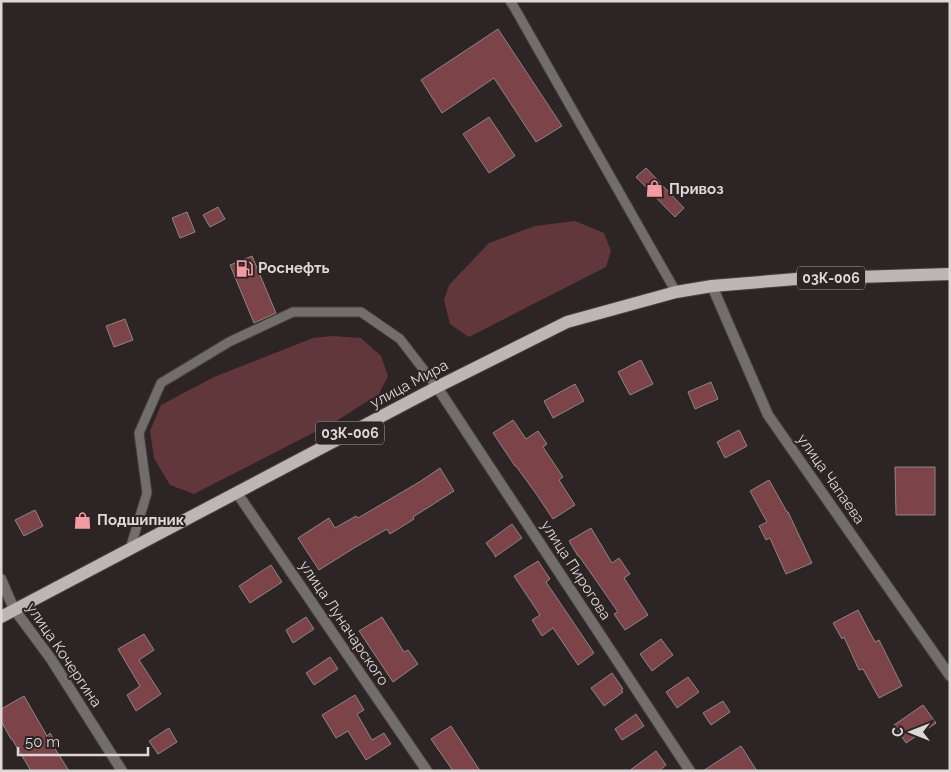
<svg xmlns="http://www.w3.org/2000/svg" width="951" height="772" viewBox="0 0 951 772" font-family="Raleway,sans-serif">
<rect width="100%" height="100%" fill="#2c2425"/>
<!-- green -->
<g fill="#62373b">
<polygon points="575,221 604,233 611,251 606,267 469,337 450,324 444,300 449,285 489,243 535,226"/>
<polygon points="331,336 361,338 381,356 388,376 379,394 338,420 194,494 170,485 154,458 150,431 161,405 214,377 313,338"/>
</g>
<!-- building -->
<g fill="#7c4349" stroke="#8f8585">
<polygon points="498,29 562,126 536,142 494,78 442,113 421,80"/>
<polygon points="489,117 515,156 489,173 463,134"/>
<polygon points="646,168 684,208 675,217 636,177"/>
<polygon points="218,207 225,219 210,227 203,215"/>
<polygon points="187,212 195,232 180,238 172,218"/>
<polygon points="252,256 276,313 254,323 230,265"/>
<polygon points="125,319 133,340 114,347 106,326"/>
<polygon points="641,360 653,384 630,395 618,372"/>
<polygon points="711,382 718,399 695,409 688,392"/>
<polygon points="575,384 584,401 553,418 544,401"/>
<polygon points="513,420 526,439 538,431 547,444 543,447 563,477 559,480 575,505 553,519 537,495 516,466 515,466 493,433"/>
<polygon points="739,430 747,446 725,458 717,442"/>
<polygon points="895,467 935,467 935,515 896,515"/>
<polygon points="440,468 454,491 413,517 414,519 390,534 387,529 354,548 319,570 298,538 329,518 335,528 356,516 358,518 421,481"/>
<polygon points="769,480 787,512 788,512 812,563 786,574 770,538 766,540 759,526 767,522 750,491"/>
<polygon points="35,510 43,526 24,536 15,520"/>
<polygon points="512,524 522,538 495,557 495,555 486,543"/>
<polygon points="591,528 612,563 619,558 630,574 624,578 648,615 625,630 614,614 618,612 579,556 578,556 569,541"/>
<polygon points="538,561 550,579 546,582 594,653 578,665 553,628 542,636 532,620 540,615 514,576"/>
<polygon points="271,565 282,582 250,603 239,586"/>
<polygon points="858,610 875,642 879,640 902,686 879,698 863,669 859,670 844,637 842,639 833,623"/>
<polygon points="306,617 314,629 293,643 286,630"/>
<polygon points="382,617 404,652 408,650 418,664 393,682 359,631"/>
<polygon points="144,634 154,650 139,660 161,694 136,711 127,695 140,686 118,649"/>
<polygon points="661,639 673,655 652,671 640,654"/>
<polygon points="330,657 338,669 314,685 306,673"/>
<polygon points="612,673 623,689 621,690 623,692 604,706 591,688"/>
<polygon points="688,677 699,692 677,708 666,692"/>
<polygon points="355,695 364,710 357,714 372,740 384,733 391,744 366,760 348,731 336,738 322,715"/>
<polygon points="24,696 47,736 50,733 57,745 54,747 69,771 31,771 12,739 11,739 1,721 1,709"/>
<polygon points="723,701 730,712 711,725 703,713"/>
<polygon points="923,705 936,723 906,743 894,725"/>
<polygon points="636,714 644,726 622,740 615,729"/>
<polygon points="451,726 480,771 453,771 431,739"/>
<polygon points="169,728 177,742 158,754 149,741"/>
<polygon points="741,746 757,771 703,771"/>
<polygon points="656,751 666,765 659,771 629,771"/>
</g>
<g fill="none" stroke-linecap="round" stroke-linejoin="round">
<defs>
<g id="service">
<polyline points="510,1 514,7 676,292"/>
<polyline points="130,549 147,493 139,433 161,383 229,342 293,312 361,312 400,339 437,387"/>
</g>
<g id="minor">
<polyline points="712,286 768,415 950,676"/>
<polyline points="437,387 690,771"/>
<polyline points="237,493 427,771"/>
<polyline points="1,579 14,609 51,659 122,771"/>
</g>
<polyline id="primary" points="1,617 437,387 567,322 676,292 712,286 796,279 950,274"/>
</defs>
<!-- service casing -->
<use href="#service" stroke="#484142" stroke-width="11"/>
<!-- minor casing -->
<use href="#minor" stroke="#484142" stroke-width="12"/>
<!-- primary casing -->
<use href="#primary" stroke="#484142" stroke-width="14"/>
<!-- service -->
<use href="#service" stroke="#726e6e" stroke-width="9"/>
<!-- minor -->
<use href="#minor" stroke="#726e6e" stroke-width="10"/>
<!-- primary -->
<use href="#primary" stroke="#beb5b5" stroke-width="12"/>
</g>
<!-- icons -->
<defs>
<symbol id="shop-bare" viewBox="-9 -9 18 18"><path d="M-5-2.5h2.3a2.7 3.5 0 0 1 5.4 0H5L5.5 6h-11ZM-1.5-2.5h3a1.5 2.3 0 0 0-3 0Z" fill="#f49aa2" stroke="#2c2425" stroke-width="2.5" paint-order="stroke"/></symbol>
<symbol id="fuel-bare" viewBox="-9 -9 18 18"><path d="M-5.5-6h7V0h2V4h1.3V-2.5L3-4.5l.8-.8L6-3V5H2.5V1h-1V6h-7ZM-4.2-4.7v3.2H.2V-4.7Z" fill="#f49aa2" stroke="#2c2425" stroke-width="2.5" paint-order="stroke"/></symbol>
</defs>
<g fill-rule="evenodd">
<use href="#shop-bare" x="642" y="176" width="25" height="25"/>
<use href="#fuel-bare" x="232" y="256" width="25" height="25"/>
<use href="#shop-bare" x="70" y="508" width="25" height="25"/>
</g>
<g text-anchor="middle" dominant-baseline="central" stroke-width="4" stroke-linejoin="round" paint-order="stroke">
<!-- shield labels -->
<g fill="#2c2425" stroke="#a8a1a2" stroke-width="1">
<rect x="797" y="266.5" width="68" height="23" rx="4"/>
<rect x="316" y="421.5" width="68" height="23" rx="4"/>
</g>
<g font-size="14" font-weight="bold" fill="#ddd7d8">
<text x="831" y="278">03К-006</text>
<text x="350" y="433">03К-006</text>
</g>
<!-- poi labels -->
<g font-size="15" font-weight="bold" fill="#ddd7d8" stroke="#2c2425" text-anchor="start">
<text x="669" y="189">Привоз</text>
<text x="258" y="268">Роснефть</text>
<text x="97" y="520">Подшипник</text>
</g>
<!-- street labels -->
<g font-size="15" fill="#ddd7d8" stroke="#2c2425">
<text transform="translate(409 384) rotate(-28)">улица Мира</text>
<text transform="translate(831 479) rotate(55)">улица Чапаева</text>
<text transform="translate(576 570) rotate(57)">улица Пирогова</text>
<text transform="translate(344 623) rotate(56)">улица Луначарского</text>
<text transform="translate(64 655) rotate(56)">улица Кочергина</text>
</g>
</g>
<!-- border -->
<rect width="951" height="772" fill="none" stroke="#ddd7d8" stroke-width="5"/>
<!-- north arrow -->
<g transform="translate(911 732) rotate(270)" stroke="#2c2425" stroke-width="4" paint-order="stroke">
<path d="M0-4L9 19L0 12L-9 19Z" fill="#ddd7d8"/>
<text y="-8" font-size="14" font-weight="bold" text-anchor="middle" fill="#ddd7d8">С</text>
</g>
<!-- scale -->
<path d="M18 747v8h130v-8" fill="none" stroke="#ddd7d8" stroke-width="2.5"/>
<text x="25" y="747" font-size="15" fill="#ddd7d8" stroke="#2c2425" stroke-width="4" paint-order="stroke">50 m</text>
</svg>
